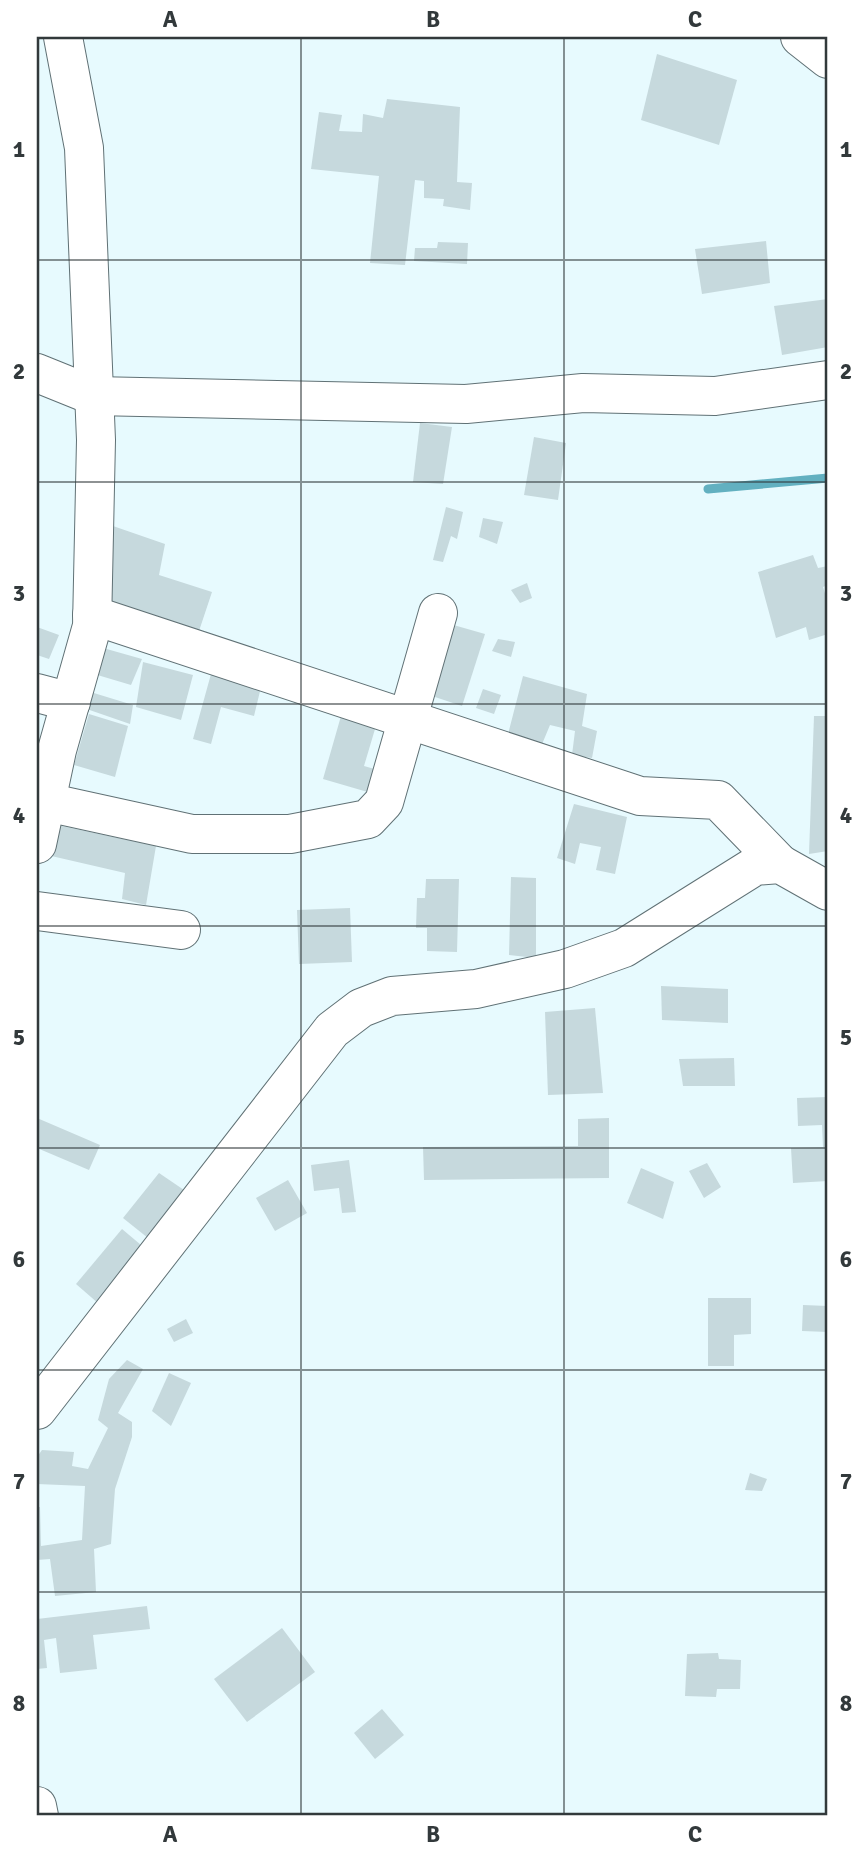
<svg xmlns="http://www.w3.org/2000/svg" width="865" height="1853" viewBox="0 0 865 1853" font-family="Signika,sans-serif">
<rect width="100%" height="100%" fill="#e7fafe"/>
<g fill="none" stroke-linecap="round" stroke-linejoin="round">
<!-- stream -->
<polyline stroke="#62b0c0" stroke-width="9" points="708,489 828,478"/>
</g>
<!-- building -->
<g fill="#c6d9dd">
<polygon points="657,54 737,80 719,145 641,120"/>
<polygon points="387,99 460,107 457,182 472,183 470,210 443,206 444,199 424,198 424,181 415,180 405,265 370,263 379,176 311,169 319,112 342,115 339,131 362,132 363,114 383,118"/>
<polygon points="766,241 770,283 702,294 695,249"/>
<polygon points="438,242 468,243 467,264 414,261 415,248 437,248"/>
<polygon points="828,299 828,347 782,355 774,306"/>
<polygon points="420,423 452,427 443,484 413,482"/>
<polygon points="534,437 566,443 558,500 524,495"/>
<polygon points="446,507 463,512 457,539 451,536 443,562 433,560"/>
<polygon points="483,518 503,522 497,544 479,537"/>
<polygon points="113,526 165,544 159,575 212,592 199,631 97,599"/>
<polygon points="813,555 818,568 828,566 828,585 823,587 828,603 828,634 809,640 806,627 776,638 758,572"/>
<polygon points="527,583 532,598 520,603 511,590"/>
<polygon points="450,624 485,634 462,706 429,695"/>
<polygon points="37,627 59,635 49,659 37,655"/>
<polygon points="498,639 515,642 511,657 492,651"/>
<polygon points="89,644 142,659 131,685 84,671"/>
<polygon points="143,662 193,675 181,720 136,707"/>
<polygon points="211,674 261,687 254,716 221,707 211,744 193,739"/>
<polygon points="523,676 587,694 582,726 597,731 592,758 572,755 575,731 550,725 540,749 507,738"/>
<polygon points="483,689 501,695 494,714 476,708"/>
<polygon points="84,690 133,705 130,724 78,706"/>
<polygon points="343,709 378,719 364,766 378,770 371,793 323,779"/>
<polygon points="89,714 128,726 115,777 74,765"/>
<polygon points="814,716 828,716 828,851 809,854"/>
<polygon points="574,804 627,817 615,874 596,870 601,847 580,843 575,864 557,858"/>
<polygon points="52,824 156,846 146,905 122,899 125,873 47,855"/>
<polygon points="511,877 536,878 536,958 509,955"/>
<polygon points="426,879 459,879 457,952 427,951 427,928 416,928 417,898 425,898"/>
<polygon points="350,908 352,962 299,964 297,910"/>
<polygon points="661,986 728,989 728,1023 662,1020"/>
<polygon points="595,1008 603,1093 548,1095 545,1012"/>
<polygon points="734,1058 735,1086 683,1086 679,1059"/>
<polygon points="828,1097 828,1181 793,1183 791,1148 823,1147 822,1125 798,1126 797,1098"/>
<polygon points="37,1118 100,1145 89,1170 37,1148"/>
<polygon points="609,1118 609,1178 424,1180 423,1147 578,1146 578,1119"/>
<polygon points="349,1160 356,1212 342,1213 339,1188 314,1191 311,1165"/>
<polygon points="707,1163 721,1187 704,1198 689,1171"/>
<polygon points="641,1168 674,1182 663,1219 627,1203"/>
<polygon points="159,1173 184,1190 148,1238 123,1218"/>
<polygon points="288,1180 307,1213 275,1231 256,1198"/>
<polygon points="122,1229 141,1245 99,1304 76,1284"/>
<polygon points="708,1298 751,1298 751,1334 734,1335 734,1366 708,1366"/>
<polygon points="803,1305 828,1306 828,1332 802,1331"/>
<polygon points="186,1319 193,1333 174,1342 167,1329"/>
<polygon points="127,1360 143,1369 118,1413 132,1422 132,1437 115,1489 111,1544 94,1549 96,1592 55,1596 50,1559 37,1560 37,1507 40,1507 41,1546 82,1540 85,1486 37,1484 37,1457 42,1450 74,1452 72,1466 88,1469 108,1428 98,1420 109,1379"/>
<polygon points="169,1373 191,1383 171,1426 152,1411"/>
<polygon points="750,1473 767,1479 762,1491 745,1490"/>
<polygon points="147,1606 150,1629 93,1635 97,1669 60,1673 56,1638 44,1640 47,1668 37,1669 37,1619"/>
<polygon points="282,1628 315,1672 247,1722 214,1679"/>
<polygon points="718,1653 719,1659 741,1660 740,1689 717,1689 716,1697 685,1696 687,1654"/>
<polygon points="382,1709 404,1735 375,1759 354,1733"/>
</g>
<g fill="none" stroke-linecap="round" stroke-linejoin="round">
<defs>
<g id="minor">
<polyline points="800,37 828,59"/>
<polyline points="37,373 94,396 466,404 583,393 715,396 828,380"/>
<polyline points="92,615 640,796 718,800 780,864"/>
<polyline points="37,693 71,702"/>
<polyline points="37,800 192,834 290,834 368,819 384,802 438,613"/>
<polyline points="37,844 57,750 92,626 96,440 84,148 63,37"/>
<polyline points="37,911 181,930"/>
<polyline points="37,1410 332,1030 361,1008 392,996 476,989 565,969 624,948 755,866 780,864 828,891"/>
<polyline points="37,1806 39,1816"/>
</g>
</defs>
<!-- minor casing -->
<use href="#minor" stroke="#607175" stroke-width="40"/>
<!-- minor -->
<use href="#minor" stroke="#fff" stroke-width="38"/>
</g>
<!-- grid -->
<path fill="none" stroke="#32393b" stroke-width="2" stroke-opacity="0.55" d="M 301,37 L 301,1816M 564,37 L 564,1816M 37,260 L 828,260M 37,482 L 828,482M 37,704 L 828,704M 37,926 L 828,926M 37,1148 L 828,1148M 37,1370 L 828,1370M 37,1592 L 828,1592"/>
<!-- border -->
<rect width="865" height="1853" fill="none" stroke="#ffffff" stroke-width="77"/>
<rect x="38" y="38" width="788" height="1776" fill="none" stroke="#32393b" stroke-width="2.5"/>
<g font-size="23" text-anchor="middle" font-weight="bold" fill="#32393b">
<text x="170" y="27">A</text>
<text x="433" y="27">B</text>
<text x="695" y="27">C</text>
<text x="19" y="157">1</text>
<text x="846" y="157">1</text>
<text x="19" y="379">2</text>
<text x="846" y="379">2</text>
<text x="19" y="601">3</text>
<text x="846" y="601">3</text>
<text x="19" y="823">4</text>
<text x="846" y="823">4</text>
<text x="19" y="1045">5</text>
<text x="846" y="1045">5</text>
<text x="19" y="1267">6</text>
<text x="846" y="1267">6</text>
<text x="19" y="1489">7</text>
<text x="846" y="1489">7</text>
<text x="19" y="1711">8</text>
<text x="846" y="1711">8</text>
<text x="170" y="1842">A</text>
<text x="433" y="1842">B</text>
<text x="695" y="1842">C</text>
</g>
</svg>
